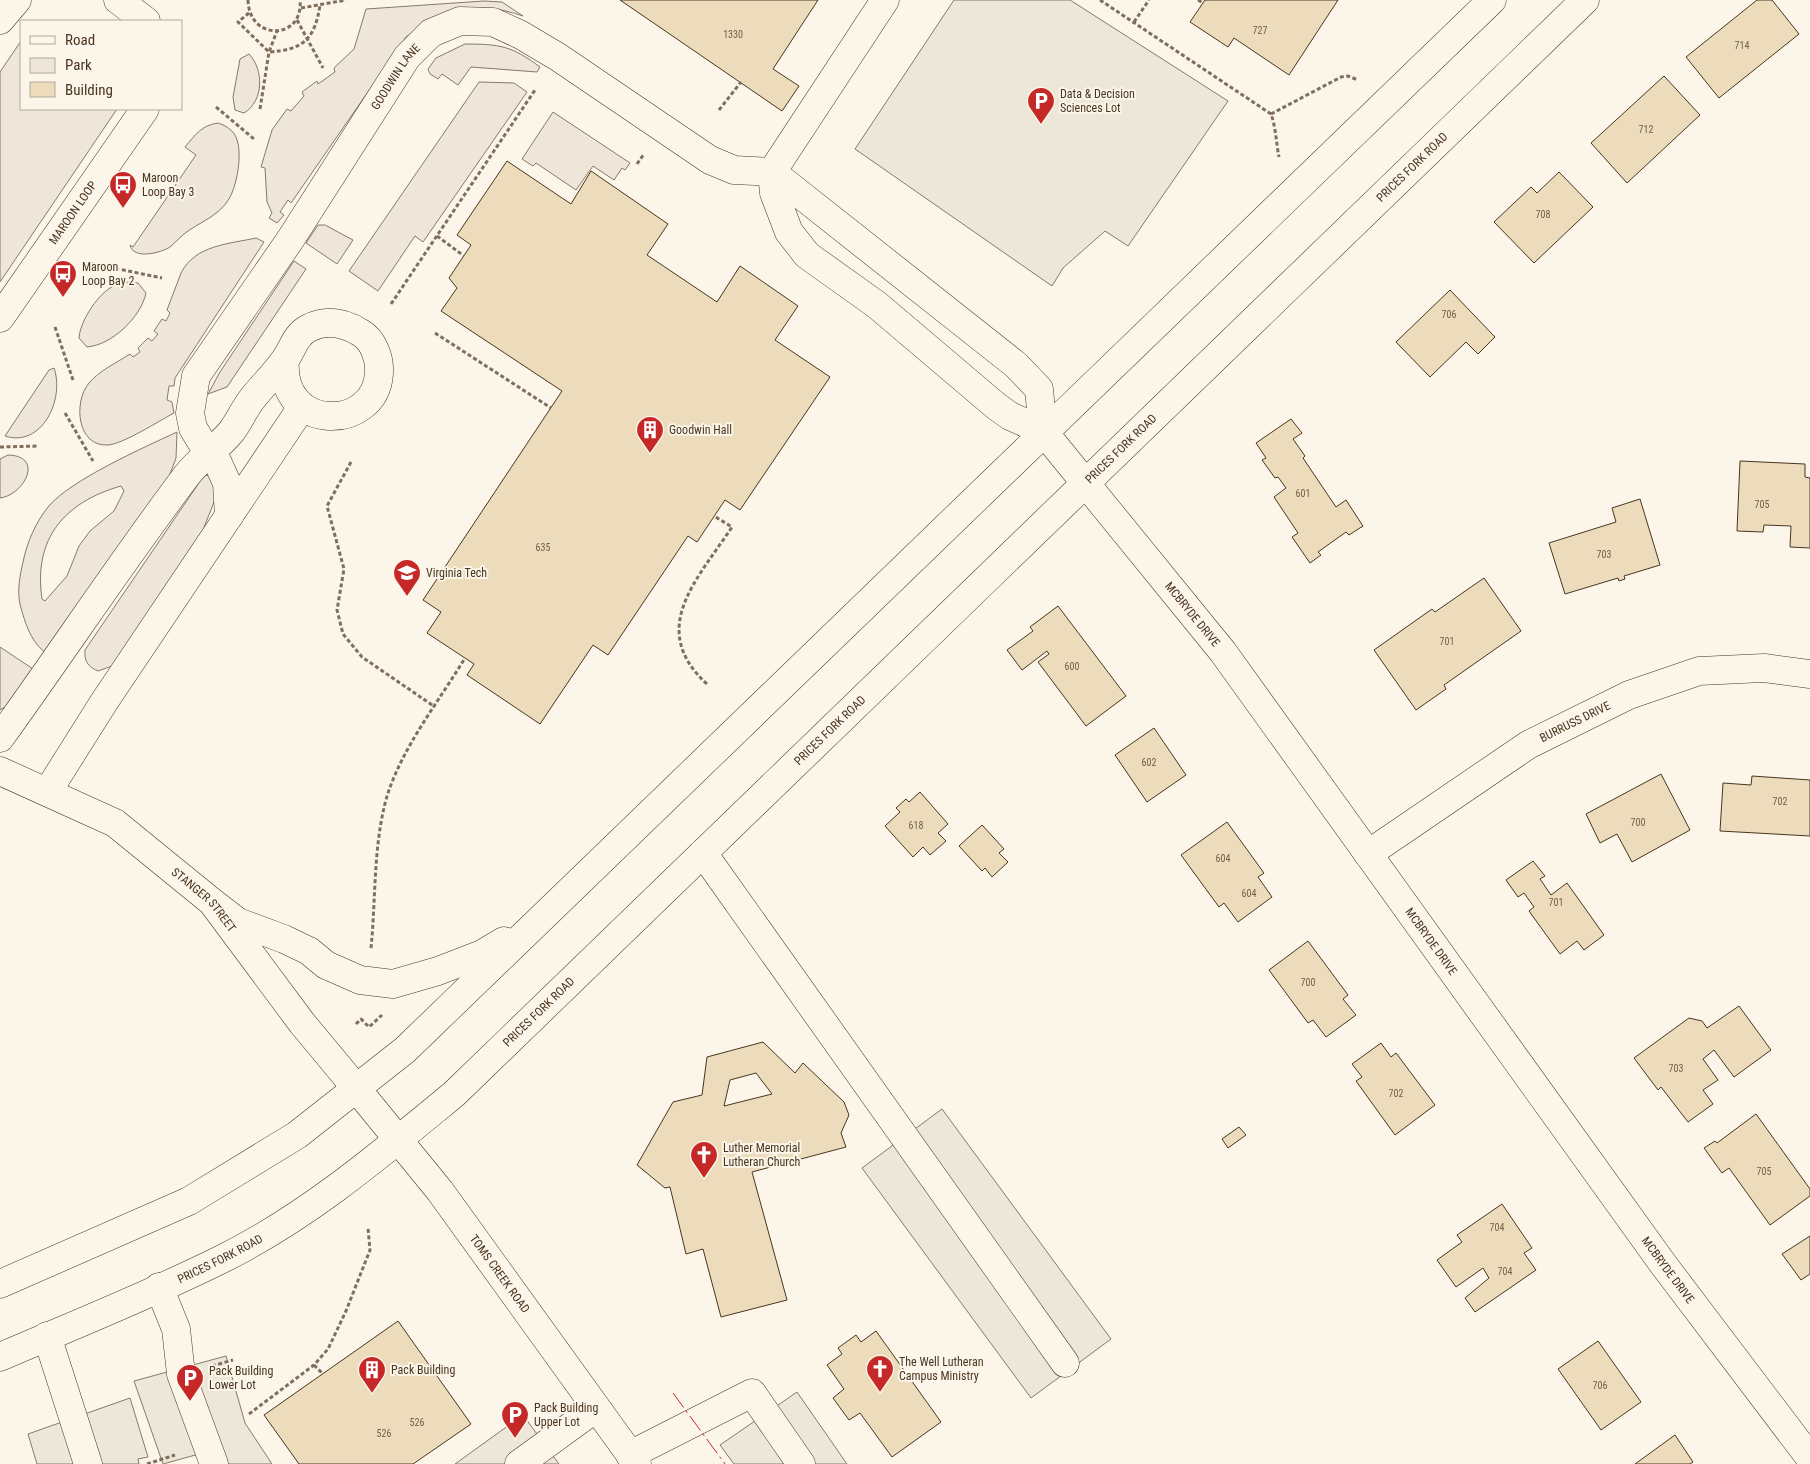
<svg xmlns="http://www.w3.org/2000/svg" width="1810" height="1464" viewBox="0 0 1810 1464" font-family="'Roboto Condensed',sans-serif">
<rect width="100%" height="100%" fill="#fbf6e9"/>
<!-- green -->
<g fill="#ede6d9" stroke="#887966" fill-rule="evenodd">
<path d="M 484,1 L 502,2 L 523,16 C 476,0 447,9 406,37 L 291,203 L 288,200 L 280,212 L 284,215 L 277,223 L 269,218 L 272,213 L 267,202 L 265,168 L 261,167 L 272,130 L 287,109 L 291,111 L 304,96 L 302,92 L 317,81 L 318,84 L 335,72 L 334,68 L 354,49 L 366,9 Z"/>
<polygon points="21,41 21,109 117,109 0,282 0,72"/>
<path d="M 465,44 C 500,44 512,46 540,67 L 537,72 L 471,67 L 458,85 L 442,74 L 438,79 L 430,74 L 428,69 L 436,58 Z"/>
<path d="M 249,54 C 264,70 264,101 244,113 L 235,110 L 233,97 L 240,59 Z"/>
<polygon points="479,82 514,83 527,92 423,242 415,236 378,291 349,271"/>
<polygon points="553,112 630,163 625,170 622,168 614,180 593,166 576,190 536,163 533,166 522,159"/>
<path d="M 218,123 C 233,128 238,136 239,151 C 240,165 236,187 229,199 C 218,217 199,222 184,234 C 179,238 175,243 170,247 C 161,253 133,260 130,245 L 133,247 L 196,155 L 185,147 C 195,135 202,125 218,123 Z"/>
<polygon points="318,225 325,225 353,240 337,264 306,243"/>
<path d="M 256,238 L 264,242 L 175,378 L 174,386 L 169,386 L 167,400 L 172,402 L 174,413 C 159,421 123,444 108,445 C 77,447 73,402 89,383 C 99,371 116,363 130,354 L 133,357 L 140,352 L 138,348 L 148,338 L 152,341 L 158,334 L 154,331 L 162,319 L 166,321 L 170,313 L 167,310 C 172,298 176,285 181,273 C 195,245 229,244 256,238 Z"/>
<polygon points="294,261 306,269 227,387 208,394 220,372"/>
<path d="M 129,282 L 138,283 L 146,293 C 141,317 112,345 87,347 L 79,338 C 80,322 96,297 110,288 C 116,284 123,283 129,282 Z"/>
<path d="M 54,368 C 65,399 42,448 5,436 L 49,370 Z"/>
<path d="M 177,432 L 176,458 L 166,485 L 49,655 C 31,644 25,623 20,604 C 17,590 20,575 23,562 C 27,542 36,522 48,507 C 70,480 145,447 177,432 ZM 121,486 L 124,491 L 114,511 L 90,531 L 79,546 L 67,576 L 45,601 L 42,599 C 33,538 65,502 121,486 Z"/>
<path d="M 8,455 C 45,456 24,495 0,498 L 0,459 Z"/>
<path d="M 206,475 L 213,478 L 216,497 L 203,530 L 112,666 L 98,671 C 88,667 84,661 85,650 L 203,477 Z"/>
<polygon points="0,647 39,673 18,699 0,710"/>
</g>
<!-- parking -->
<g fill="#ede7d9" stroke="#887966">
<polygon points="954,0 1070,0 1228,101 1128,246 1105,231 1063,268 1052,286 855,149"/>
<polygon points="942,1109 1111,1339 1031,1398 862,1168"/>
<polygon points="226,1356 245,1423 272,1464 203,1464 199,1454 163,1464 134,1381"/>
<polygon points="797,1392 847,1464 734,1464 720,1445"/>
<polygon points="130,1398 148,1457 138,1459 139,1464 37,1464 28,1434"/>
<polygon points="523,1415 559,1464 455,1464"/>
</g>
<!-- building -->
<g fill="#ecdcbc" stroke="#4a3520" fill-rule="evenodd">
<polygon points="620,0 818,0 773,69 799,86 782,111"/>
<polygon points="1205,0 1338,0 1289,75 1234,38 1228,47 1190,22"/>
<polygon points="1757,0 1772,0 1799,34 1719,98 1686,57"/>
<polygon points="1664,76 1700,115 1627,183 1591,143"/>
<polygon points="507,161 571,204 591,171 668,224 647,255 717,302 740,266 798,306 775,340 830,377 740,510 725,500 697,542 688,536 608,655 593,645 540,724 467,675 474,664 427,633 441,612 423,600 562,391 441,311 457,288 449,278 471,245 457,235"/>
<polygon points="1559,172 1593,207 1534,263 1494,222 1531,187 1537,193"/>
<polygon points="1450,290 1495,337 1478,354 1466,342 1430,377 1396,342"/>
<polygon points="1291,419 1302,433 1293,439 1305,456 1303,458 1336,507 1346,500 1363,526 1349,535 1346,532 1318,552 1321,555 1310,563 1292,537 1298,533 1274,497 1286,488 1278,477 1275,478 1262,460 1266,458 1256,443"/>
<polygon points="1740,461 1805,464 1805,477 1810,478 1810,548 1790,547 1791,526 1764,525 1763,532 1737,531"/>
<polygon points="1640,499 1660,565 1624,576 1625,579 1619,581 1618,578 1565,594 1549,543 1616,522 1612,508"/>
<polygon points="1484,578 1521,631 1444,685 1446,689 1416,710 1374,650 1432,609 1435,612"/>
<polygon points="1058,606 1126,696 1086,726 1038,662 1049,654 1047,651 1022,670 1007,650 1033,631 1030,627"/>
<polygon points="1154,728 1186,775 1147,802 1115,755"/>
<polygon points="1661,774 1690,830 1632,862 1617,834 1600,843 1586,814"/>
<polygon points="1752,776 1810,780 1810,836 1720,831 1723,783 1751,785"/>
<polygon points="920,792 948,824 938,833 946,841 930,855 923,847 913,857 885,826 900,812 896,808 906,799 909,802"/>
<polygon points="1227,822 1264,873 1258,877 1272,897 1238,922 1224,903 1219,907 1181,855"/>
<polygon points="982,825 1004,849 999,853 1008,862 992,877 985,868 982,871 959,846"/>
<polygon points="1533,861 1545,876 1540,879 1551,895 1567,883 1604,935 1584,950 1577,941 1560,954 1529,911 1534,907 1524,893 1518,897 1506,880"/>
<polygon points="1308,941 1348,995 1343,999 1356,1015 1326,1037 1313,1020 1308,1023 1269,970"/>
<polygon points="1739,1006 1771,1050 1734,1077 1714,1050 1703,1059 1718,1080 1703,1090 1713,1104 1688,1122 1661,1087 1658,1090 1634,1058 1689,1018 1702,1021 1707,1028"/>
<path d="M 763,1042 L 795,1073 L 803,1063 L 844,1102 L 849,1115 L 841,1133 L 846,1147 L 752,1172 L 787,1300 L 721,1317 L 703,1249 L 686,1254 L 670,1187 L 665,1188 L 637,1165 L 673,1102 L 702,1095 L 707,1057 ZM 756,1073 L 772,1094 L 724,1106 L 730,1080 Z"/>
<polygon points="1381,1043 1391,1057 1396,1053 1435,1105 1395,1135 1356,1081 1362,1077 1352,1064"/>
<polygon points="1756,1114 1810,1189 1810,1196 1770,1225 1729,1168 1722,1173 1704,1148 1715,1141 1717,1143"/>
<polygon points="1239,1127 1246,1135 1228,1148 1222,1139"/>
<polygon points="1502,1204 1532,1248 1524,1253 1536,1270 1475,1312 1465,1298 1489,1278 1483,1268 1456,1287 1437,1260 1462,1242 1457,1235"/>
<polygon points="1810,1236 1810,1274 1801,1280 1782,1254"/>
<polygon points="398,1321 471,1424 413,1464 299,1464 264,1415"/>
<polygon points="876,1331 941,1422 892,1457 860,1413 849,1420 833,1398 844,1389 827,1365 842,1354 838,1348 856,1335 861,1342"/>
<polygon points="1598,1341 1641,1402 1601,1430 1558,1369"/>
<polygon points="1675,1435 1693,1462 1690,1464 1635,1464"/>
</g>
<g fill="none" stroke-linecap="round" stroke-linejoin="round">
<defs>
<g id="minor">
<polyline points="118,0 146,21"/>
<path id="s1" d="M 885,0 L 772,172 L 774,193 L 789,232 L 807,255 L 877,305 L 996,406 L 1010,416 L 1043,431 L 1223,652 L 1663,1264 L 1810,1458"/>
<polyline points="0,20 17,0"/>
<polyline points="772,172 1016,365 1039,389 1043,431"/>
<path id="s2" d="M 0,318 L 145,109"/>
<path id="s3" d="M 229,516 L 227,483 L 217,461 L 208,453 L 193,428 L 190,413 L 196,376 L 290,240 L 407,57 L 431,33 L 460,21 L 493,22 L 521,35 L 558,57 L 710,160 L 734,170 L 772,172"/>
<path d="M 0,738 C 63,651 122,561 187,475 C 199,459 218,448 231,432 C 239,422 244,409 252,399 C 262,386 275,374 284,361 C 293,349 295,335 309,328 C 327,319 345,323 361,333 C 373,340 380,358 379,373 C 376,432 279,433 285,360"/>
<path id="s4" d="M 0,771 L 115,823 L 212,902 L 302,1023 L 356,1088"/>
<polyline points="48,791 104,702 302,407"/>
<polyline points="703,853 1065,1363"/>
<path id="s5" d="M 1368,854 L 1528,745 L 1629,695 L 1699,671 L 1764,668 L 1810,674"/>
<polyline points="159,1287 176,1329 181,1374 214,1464"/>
<polyline points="47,1336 88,1464"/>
<polyline points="630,1455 752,1393 801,1464"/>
<polyline points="519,1464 596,1408"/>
</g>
<g id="major">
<polyline points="212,902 238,922 284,939 309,951 326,965 360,980 393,984 438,971 482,954 504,941"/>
<path id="s6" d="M 356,1088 L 440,1191 L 637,1464"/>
<polyline points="0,1284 189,1201 297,1135 405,1050 1492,0"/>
<path id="s7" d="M 0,1357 C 74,1325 150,1295 222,1259 C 307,1217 381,1154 454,1094 L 1585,0"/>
</g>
</defs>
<!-- minor casing -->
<use href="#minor" stroke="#4a3520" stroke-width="29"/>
<!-- major casing -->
<use href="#major" stroke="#4a3520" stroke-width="29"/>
<!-- path -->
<g stroke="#7f6f5c" stroke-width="3" stroke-dasharray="4 2.5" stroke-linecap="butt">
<path d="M 248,0 C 249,42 304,40 300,0"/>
<path d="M 1100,0 L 1271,114 C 1276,128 1276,142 1279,157"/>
<polyline points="1198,0 1203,3"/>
<polyline points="301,8 346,0"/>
<path d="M 249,13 L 238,22 L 269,52 C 303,50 315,39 320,5"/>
<polyline points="297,20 323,68"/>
<polyline points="1134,22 1149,0"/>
<polyline points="216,107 254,139"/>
<polyline points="260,109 269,52 277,31"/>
<polyline points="719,110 741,82"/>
<polyline points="1271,114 1341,77 1348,76 1358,80"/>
<polyline points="637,164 644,154"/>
<polyline points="437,236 464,256"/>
<polyline points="90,263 162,278"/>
<polyline points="391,304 535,90"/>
<polyline points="55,327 73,380"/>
<polyline points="435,333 551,408"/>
<polyline points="65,413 93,461"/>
<polyline points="0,447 38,446"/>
<polyline points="351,462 327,506 344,569 337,610 343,634 362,657 435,707"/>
<path d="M 707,684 C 647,629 697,580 732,527 L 714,516"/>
<path d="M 371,948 C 376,899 373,841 388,793 C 404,745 439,701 465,658"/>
<polyline points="356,1024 361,1019 369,1027 382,1015"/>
<polyline points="314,1365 323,1374"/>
<polyline points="212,1366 233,1360"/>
<polyline points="249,1414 314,1365 328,1349 346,1311 370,1250 368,1228"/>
<polyline points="147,1464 175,1455"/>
</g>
<!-- minor -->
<use href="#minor" stroke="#fbf6e9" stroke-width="28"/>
<!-- major -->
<use href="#major" stroke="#fbf6e9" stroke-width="28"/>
<!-- power -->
<polyline stroke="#c62828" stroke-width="1" stroke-dasharray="18 4 2.5 4" stroke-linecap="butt" points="673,1393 725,1464"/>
</g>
<!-- icons -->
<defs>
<symbol id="parking-pin" viewBox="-11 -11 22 30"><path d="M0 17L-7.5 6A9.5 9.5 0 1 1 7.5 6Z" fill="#c62828" stroke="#fbf6e9"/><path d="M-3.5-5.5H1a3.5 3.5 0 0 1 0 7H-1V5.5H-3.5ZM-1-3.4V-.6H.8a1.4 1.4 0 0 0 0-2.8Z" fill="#fff"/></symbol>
<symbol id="bus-pin" viewBox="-11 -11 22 30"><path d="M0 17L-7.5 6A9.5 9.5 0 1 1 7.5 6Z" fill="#c62828" stroke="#fbf6e9"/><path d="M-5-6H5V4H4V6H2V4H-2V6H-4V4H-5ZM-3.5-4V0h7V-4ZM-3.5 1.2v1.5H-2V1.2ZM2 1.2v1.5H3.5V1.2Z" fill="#fff"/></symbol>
<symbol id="building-pin" viewBox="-11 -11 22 30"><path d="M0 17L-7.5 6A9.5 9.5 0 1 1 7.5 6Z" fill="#c62828" stroke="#fbf6e9"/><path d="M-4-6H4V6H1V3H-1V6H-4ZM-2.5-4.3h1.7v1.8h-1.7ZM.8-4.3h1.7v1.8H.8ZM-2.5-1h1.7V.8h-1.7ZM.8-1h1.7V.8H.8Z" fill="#fff"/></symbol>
<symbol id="university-pin" viewBox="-11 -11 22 30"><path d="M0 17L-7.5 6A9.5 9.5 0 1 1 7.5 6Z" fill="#c62828" stroke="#fbf6e9"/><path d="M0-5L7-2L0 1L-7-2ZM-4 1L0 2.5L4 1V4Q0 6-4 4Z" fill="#fff"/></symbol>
<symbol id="church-pin" viewBox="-11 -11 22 30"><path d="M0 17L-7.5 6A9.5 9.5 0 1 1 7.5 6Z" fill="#c62828" stroke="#fbf6e9"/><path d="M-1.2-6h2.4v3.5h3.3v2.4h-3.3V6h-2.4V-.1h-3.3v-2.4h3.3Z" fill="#fff"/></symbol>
</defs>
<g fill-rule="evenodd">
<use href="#parking-pin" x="1025" y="85" width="32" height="43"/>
<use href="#bus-pin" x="107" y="169" width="32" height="43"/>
<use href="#bus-pin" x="47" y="258" width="32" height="43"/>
<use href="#building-pin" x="634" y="414" width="32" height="43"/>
<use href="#university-pin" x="391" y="557" width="32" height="43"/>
<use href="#church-pin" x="688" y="1139" width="32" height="43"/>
<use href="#church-pin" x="864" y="1353" width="32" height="43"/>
<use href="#building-pin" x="356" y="1354" width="32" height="43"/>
<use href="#parking-pin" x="174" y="1362" width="32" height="43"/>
<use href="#parking-pin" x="499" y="1399" width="32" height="43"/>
</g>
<g text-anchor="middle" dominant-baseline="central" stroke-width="4" stroke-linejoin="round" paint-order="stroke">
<!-- number labels -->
<g font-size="10" fill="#725f47">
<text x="1260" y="30">727</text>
<text x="733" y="34">1330</text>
<text x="1742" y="45">714</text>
<text x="1646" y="129">712</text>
<text x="1543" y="214">708</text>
<text x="1449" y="314">706</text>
<text x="1303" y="493">601</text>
<text x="1762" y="504">705</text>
<text x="543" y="547">635</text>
<text x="1604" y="554">703</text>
<text x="1447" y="641">701</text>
<text x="1072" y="666">600</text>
<text x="1149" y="762">602</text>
<text x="1780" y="801">702</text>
<text x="1638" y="822">700</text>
<text x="916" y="825">618</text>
<text x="1223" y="858">604</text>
<text x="1249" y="893">604</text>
<text x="1556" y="902">701</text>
<text x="1308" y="982">700</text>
<text x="1676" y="1068">703</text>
<text x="1396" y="1093">702</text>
<text x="1764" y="1171">705</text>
<text x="1497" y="1227">704</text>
<text x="1505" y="1271">704</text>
<text x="1600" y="1385">706</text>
<text x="417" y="1422">526</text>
<text x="384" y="1433">526</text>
</g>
<!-- street labels -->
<g font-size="12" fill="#4a3520" stroke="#fbf6e9">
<text stroke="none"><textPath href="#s3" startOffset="511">GOODWIN LANE</textPath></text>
<text stroke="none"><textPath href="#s7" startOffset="1861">PRICES FORK ROAD</textPath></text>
<text stroke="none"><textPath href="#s2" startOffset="128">MAROON LOOP</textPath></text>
<text stroke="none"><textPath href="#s7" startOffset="1456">PRICES FORK ROAD</textPath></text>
<text stroke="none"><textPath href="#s1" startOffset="830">MCBRYDE DRIVE</textPath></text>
<text stroke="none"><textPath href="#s5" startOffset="246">BURRUSS DRIVE</textPath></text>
<text stroke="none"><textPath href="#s7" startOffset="1051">PRICES FORK ROAD</textPath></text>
<text stroke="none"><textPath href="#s4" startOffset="244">STANGER STREET</textPath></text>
<text stroke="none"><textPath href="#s1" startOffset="1235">MCBRYDE DRIVE</textPath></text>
<text stroke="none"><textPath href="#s7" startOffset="646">PRICES FORK ROAD</textPath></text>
<text stroke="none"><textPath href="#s7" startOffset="241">PRICES FORK ROAD</textPath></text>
<text stroke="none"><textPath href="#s1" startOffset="1640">MCBRYDE DRIVE</textPath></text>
<text stroke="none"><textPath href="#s6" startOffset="235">TOMS CREEK ROAD</textPath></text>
</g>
<!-- poi labels -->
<g font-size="12" fill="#4a3520" stroke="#fbf6e9" text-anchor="start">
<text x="1060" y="94">Data &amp; Decision<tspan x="1060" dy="14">Sciences Lot</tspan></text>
<text x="142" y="178">Maroon<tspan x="142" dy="14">Loop Bay 3</tspan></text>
<text x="82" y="267">Maroon<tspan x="82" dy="14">Loop Bay 2</tspan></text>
<text x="669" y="430">Goodwin Hall</text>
<text x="426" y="573">Virginia Tech</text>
<text x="723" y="1148">Luther Memorial<tspan x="723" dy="14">Lutheran Church</tspan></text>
<text x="899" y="1362">The Well Lutheran<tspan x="899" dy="14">Campus Ministry</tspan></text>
<text x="391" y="1370">Pack Building</text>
<text x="209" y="1371">Pack Building<tspan x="209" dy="14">Lower Lot</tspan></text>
<text x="534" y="1408">Pack Building<tspan x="534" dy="14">Upper Lot</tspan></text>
</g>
</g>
<!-- legend -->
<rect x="20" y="20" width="162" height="90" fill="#fbf6e9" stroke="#b4a999"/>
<rect x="30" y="36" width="25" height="8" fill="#fbf6e9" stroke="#b4a999"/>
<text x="65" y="45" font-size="15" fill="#4a3520">Road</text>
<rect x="30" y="58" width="25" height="15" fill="#ede6d9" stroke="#b4a999"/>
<text x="65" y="70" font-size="15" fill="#4a3520">Park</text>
<rect x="30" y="82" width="25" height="15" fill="#ecdcbc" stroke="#b4a999"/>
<text x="65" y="95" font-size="15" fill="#4a3520">Building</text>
</svg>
